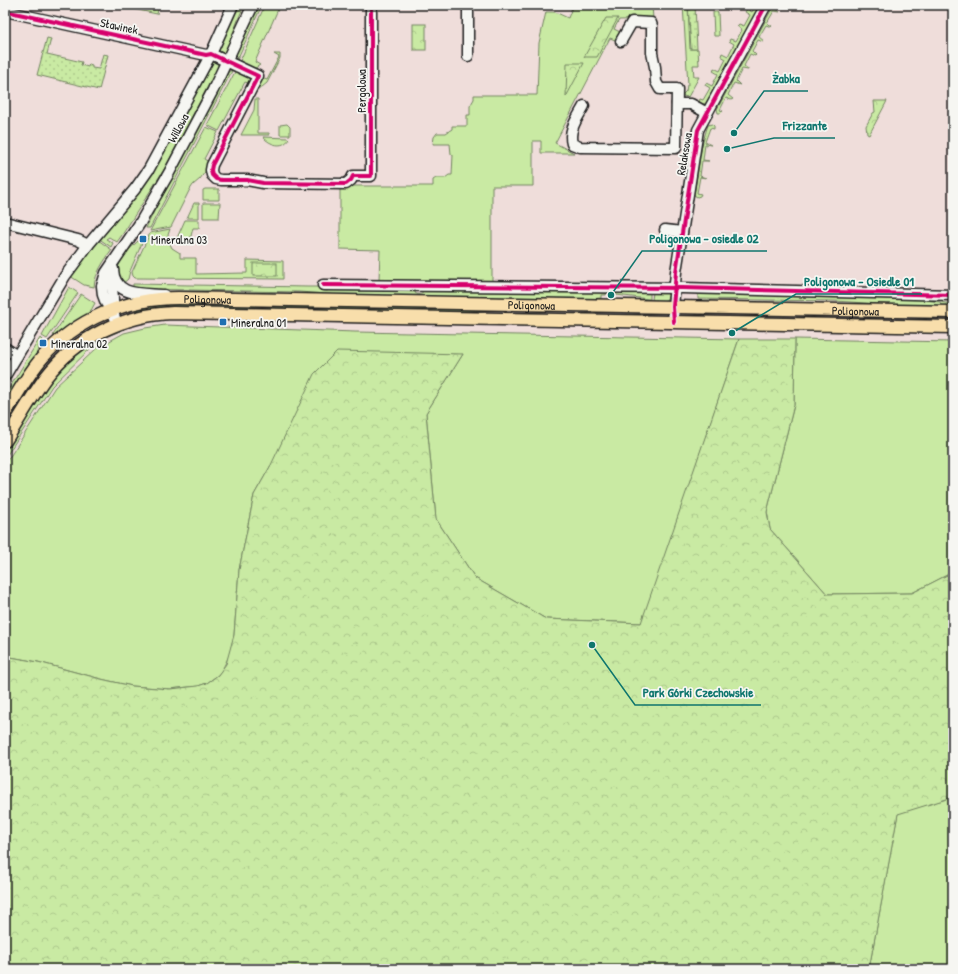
<svg xmlns="http://www.w3.org/2000/svg" width="958" height="974" viewBox="0 0 958 974" font-family="'Patrick Hand',sans-serif">
<defs>
<pattern id="park-crowns" width="20" height="18" patternUnits="userSpaceOnUse"><rect width="20" height="18" fill="#c9eaa3"/><path d="M2 6a3 3 0 1 1 6 0M12 15a3 3 0 1 1 6 0" fill="none" stroke="#acc88c"/></pattern>
<pattern id="garden-dots" width="8" height="8" patternUnits="userSpaceOnUse"><rect width="8" height="8" fill="#c9eaa3"/><path d="M2 2h.1M6 6h.1" fill="none" stroke="#acc88c" stroke-width="1.8" stroke-linecap="round"/></pattern>
</defs>
<rect width="100%" height="100%" fill="#efddda"/>
<filter id="ink" filterUnits="userSpaceOnUse"><feTurbulence type="fractalNoise" baseFrequency=".025" numOctaves="2"/><feDisplacementMap in="SourceGraphic" scale="8" xChannelSelector="R" yChannelSelector="G"/><feConvolveMatrix kernelMatrix="1 2 1 2 8 2 1 2 1" color-interpolation-filters="sRGB"/></filter>
<g filter="url(#ink)">
<!-- grass -->
<g fill="#c9eaa3" stroke="#728360">
<polygon points="236,5 244,5 225,53 220,53 217,50"/>
<polygon points="260,5 262,5 237,60 236,54"/>
<polygon points="265,5 284,5 282,7 279,7 255,62 260,65 254,69 240,62 240,61"/>
<polygon points="573,5 652,5 653,19 619,20 614,29 620,32 615,40 610,38 555,143 574,153 541,153 541,141 533,141 533,186 492,186 492,282 379,280 380,250 340,249 340,186 433,186 433,180 436,178 445,178 449,175 452,175 453,155 451,154 450,144 433,144 434,137 437,133 446,133 452,129 452,126 467,126 467,115 470,115 470,106 474,99 474,95 537,95 539,43 546,12 555,12 568,18"/>
<polygon points="683,5 688,5 690,49 698,49 699,65 693,65 694,77 699,77 688,97 683,96 683,94 686,91 687,85 688,85"/>
<polygon points="756,5 760,5 707,101 705,104 701,104 699,101 700,99 703,100 710,88 705,85 706,83 712,86 718,74 713,71 714,68 720,71 726,59 721,56 722,53 728,56 734,44 729,41 730,39 736,41 742,30 737,26 739,24 744,26 750,15 745,12 747,9 752,12"/>
<polygon points="774,5 777,5 775,8 779,11 780,12 774,11 767,23 772,26 771,27 766,25 759,37 764,41 763,42 758,40 752,51 756,55 755,56 750,54 744,66 748,69 748,70 742,69 736,81 740,85 734,83 728,95 733,99 731,100 726,98 720,110 723,111 721,113 718,113 717,109"/>
<polygon points="713,12 718,12 719,36 714,36"/>
<polygon points="274,54 280,54 280,58 267,83 257,91 256,89 262,78 267,80 279,57"/>
<polygon points="212,61 218,62 218,67 165,168 122,235 117,242 109,237 106,239 113,243 111,247 98,238 130,201"/>
<polygon points="236,70 250,77 250,84 245,82 219,131 207,125"/>
<polygon points="229,71 232,71 150,228 146,228 161,197"/>
<polygon points="255,99 258,99 258,133 269,133 269,135 241,135 254,110"/>
<polygon points="287,124 290,127 290,135 280,135 280,125"/>
<polygon points="712,124 714,126 714,129 710,128 705,142 711,145 705,144 703,160 709,161 702,161 700,176 706,178 700,177 697,193 701,194 700,196 697,197 694,195 702,145 707,128 708,125"/>
<polygon points="206,127 218,132 204,159 209,162 207,169 200,179 193,185 189,191 171,227 150,231"/>
<path d="M 263,137 L 288,138 L 289,139 C 283,149 270,145 263,137 Z"/>
<polygon points="205,189 219,189 219,200 203,200 203,190"/>
<polygon points="194,203 199,203 199,218 187,218"/>
<polygon points="203,203 220,203 219,218 203,218"/>
<polygon points="185,220 199,220 199,228 193,228 189,244 180,243 177,238"/>
<polygon points="170,229 167,238 172,248 180,253 180,258 196,258 196,274 247,273 247,260 283,261 283,279 135,278 133,276 132,272 150,233"/>
<path d="M 98,240 L 112,250 C 104,261 95,273 94,287 L 84,285 L 70,276 Z"/>
<path d="M 138,241 L 142,243 L 130,271 L 128,279 L 122,284 C 120,280 117,275 118,271 C 118,259 130,249 138,241 Z"/>
<path d="M 133,284 L 308,287 L 320,287 L 320,290 L 327,291 L 334,288 L 416,290 L 415,293 C 420,296 422,293 425,289 L 650,293 L 650,299 L 648,299 L 616,295 L 615,293 L 606,293 L 606,295 L 601,295 L 601,298 L 582,300 L 367,297 L 299,292 L 133,289 Z"/>
<polygon points="69,287 78,293 47,339 42,336"/>
<polygon points="654,290 670,293 666,300 656,302 656,300 652,300 653,292"/>
<polygon points="698,293 923,297 926,300 953,304 953,305 948,306 910,306 835,301 698,299"/>
<path d="M 81,294 L 95,303 C 88,320 69,327 54,336 L 53,335 Z"/>
<polygon points="168,303 648,311 648,313 498,310 417,313 136,313 135,307"/>
<path d="M 130,325 L 130,327 L 108,336 L 95,344 L 52,386 L 5,458 L 5,449 C 35,409 52,364 98,338 C 108,332 119,329 130,325 Z"/>
<polygon points="165,325 355,332 739,339 642,623 546,619 475,578 436,519 426,413 463,354 271,465 254,495 239,570 234,635 229,656 222,670 218,675 207,683 198,686 170,689 132,686 101,679 38,662 5,656 5,463 11,455 55,387 97,348 124,333 145,328"/>
<polygon points="40,338 42,340 38,347 39,348 31,364 5,405 5,395"/>
<polygon points="795,339 953,342 953,572 912,593 827,594 770,529 767,512 794,405"/>
<polygon points="953,797 953,969 869,969 898,813"/>
</g>
<!-- park -->
<g fill="url(#park-crowns)" stroke="#728360">
<polygon points="606,18 618,18 597,57 584,57"/>
<rect x="413" y="24" width="13" height="26"/>
<polygon points="567,63 584,63 566,97"/>
<polygon points="874,101 887,101 869,135 867,134 866,126 873,113 875,112"/>
<rect x="253" y="263" width="24" height="13"/>
<polygon points="739,339 795,339 794,405 767,512 770,529 827,594 912,593 953,572 953,797 898,814 869,969 5,969 5,656 38,662 101,679 132,686 170,689 198,686 207,683 218,675 226,664 234,635 239,570 254,495 271,465 314,374 337,351 463,354 426,413 436,519 475,578 546,619 641,623"/>
</g>
<!-- garden -->
<g fill="url(#garden-dots)" stroke="#728360">
<polygon points="129,5 159,5 157,14 128,8"/>
<polygon points="688,5 695,5 697,49 691,49"/>
<polygon points="47,38 51,39 47,54 82,62 81,65 88,67 89,64 92,65 92,68 99,69 103,54 108,55 99,90 37,75"/>
</g>
<g fill="none" stroke-linecap="round" stroke-linejoin="round">
<defs>
<g id="minor">
<polyline points="468,5 468,56"/>
<polyline points="5,11 206,55 211,54 258,76 212,165 211,170 212,175 216,179 221,180 247,180 263,183 346,184 351,180 353,176 371,176 371,5"/>
<polyline points="677,104 691,104 707,113"/>
<path d="M 584,106 C 577,119 568,130 572,144 L 580,147 L 676,148 L 677,89 L 660,89 L 656,82 L 655,67 L 652,53 L 652,26 L 651,23 L 632,22 L 621,41"/>
<polyline points="5,222 78,240 88,245"/>
<polyline points="665,230 682,232"/>
<path d="M 113,269 C 114,298 143,293 164,295"/>
<path d="M 112,273 C 109,286 116,297 112,309"/>
<polyline points="323,285 682,288 953,295"/>
<polyline points="674,322 673,307 676,272 698,130 766,5"/>
<polyline points="117,324 112,309 106,303 103,295 102,286 106,273 140,223 169,173 213,90 253,5"/>
<polyline points="5,348 17,356"/>
<polyline points="5,376 65,276 88,245 135,189 149,169 211,54 233,5"/>
</g>
<g id="major">
<path id="s1" d="M 5,413 C 17,395 28,374 42,358 C 76,319 127,298 178,298 L 953,312"/>
<path d="M 5,441 C 19,420 31,397 46,377 C 77,337 123,315 173,313 L 953,327"/>
</g>
</defs>
<!-- minor casing -->
<use href="#minor" stroke="#1c1c1c" stroke-width="13"/>
<!-- major casing -->
<use href="#major" stroke="#1c1c1c" stroke-width="15"/>
<!-- minor -->
<use href="#minor" stroke="#f6f6f2" stroke-width="10"/>
<!-- major -->
<use href="#major" stroke="#f8deab" stroke-width="12"/>
<defs>
<g id="cycleway">
<polyline points="5,11 206,55 211,54 258,76 212,165 211,170 212,175 216,179 221,180 247,180 263,183 346,184 351,180 353,176 371,176 371,5"/>
<polyline points="323,285 682,288 953,295"/>
<polyline points="674,322 673,307 676,272 698,130 766,5"/>
</g>
</defs>
<!-- cycleway casing -->
<use href="#cycleway" stroke="#f6f6f2" stroke-width="6"/>
<!-- cycleway -->
<use href="#cycleway" stroke="#d6006c" stroke-width="4"/>
</g>
</g>
<!-- markers -->
<g fill="#1f6fb2" stroke="#f6f6f2" stroke-width="1.5">
<rect x="139" y="235" width="8" height="8" rx="2"/>
<rect x="219" y="318" width="8" height="8" rx="2"/>
<rect x="39" y="339" width="8" height="8" rx="2"/>
</g>
<g text-anchor="middle" dominant-baseline="central" stroke-width="3.5" stroke-linejoin="round" paint-order="stroke">
<!-- street labels -->
<g font-size="12" fill="#1c1c1c" stroke="#f6f6f2">
<text transform="translate(119 26) rotate(12)">Sławinek</text>
<text transform="translate(361 91) rotate(-90)">Pergolowa</text>
<text transform="translate(178 128) rotate(-62)">Willowa</text>
<text transform="translate(684 154) rotate(-80)">Relaksowa</text>
<text stroke="none"><textPath href="#s1" startOffset="249">Poligonowa</textPath></text>
<text stroke="none"><textPath href="#s1" startOffset="573">Poligonowa</textPath></text>
<text stroke="none"><textPath href="#s1" startOffset="897">Poligonowa</textPath></text>
</g>
<!-- poi labels -->
<g font-size="12" fill="#1c1c1c" stroke="#f6f6f2" text-anchor="start">
<text x="151" y="239">Mineralna 03</text>
<text x="231" y="322">Mineralna 01</text>
<text x="51" y="343">Mineralna 02</text>
</g>
</g>
<!-- callouts -->
<path fill="none" stroke="#0f766e" stroke-width="1.5" d="M734 133L764 91H808M727 149L774 138H835M611 295L642 251H767M732 333L796 294H922M592 645L635 705H761"/>
<g fill="#0f766e" stroke="#f6f6f2" stroke-width="1.5">
<circle cx="734" cy="133" r="4"/>
<circle cx="727" cy="149" r="4"/>
<circle cx="611" cy="295" r="4"/>
<circle cx="732" cy="333" r="4"/>
<circle cx="592" cy="645" r="4"/>
</g>
<g font-size="13" text-anchor="middle" font-weight="bold" fill="#0f766e" stroke="#f6f6f2" stroke-width="3.5" stroke-linejoin="round" paint-order="stroke">
<text x="786" y="83">Żabka</text>
<text x="805" y="130">Frizzante</text>
<text x="704" y="243">Poligonowa - osiedle 02</text>
<text x="859" y="286">Poligonowa - Osiedle 01</text>
<text x="698" y="697">Park Górki Czechowskie</text>
</g>
<!-- margin -->
<rect width="958" height="974" fill="none" stroke="#f6f6f2" stroke-width="20"/>
<rect x="10" y="10" width="938" height="954" fill="none" stroke="#1c1c1c" stroke-width="1.5" filter="url(#ink)"/>
</svg>
